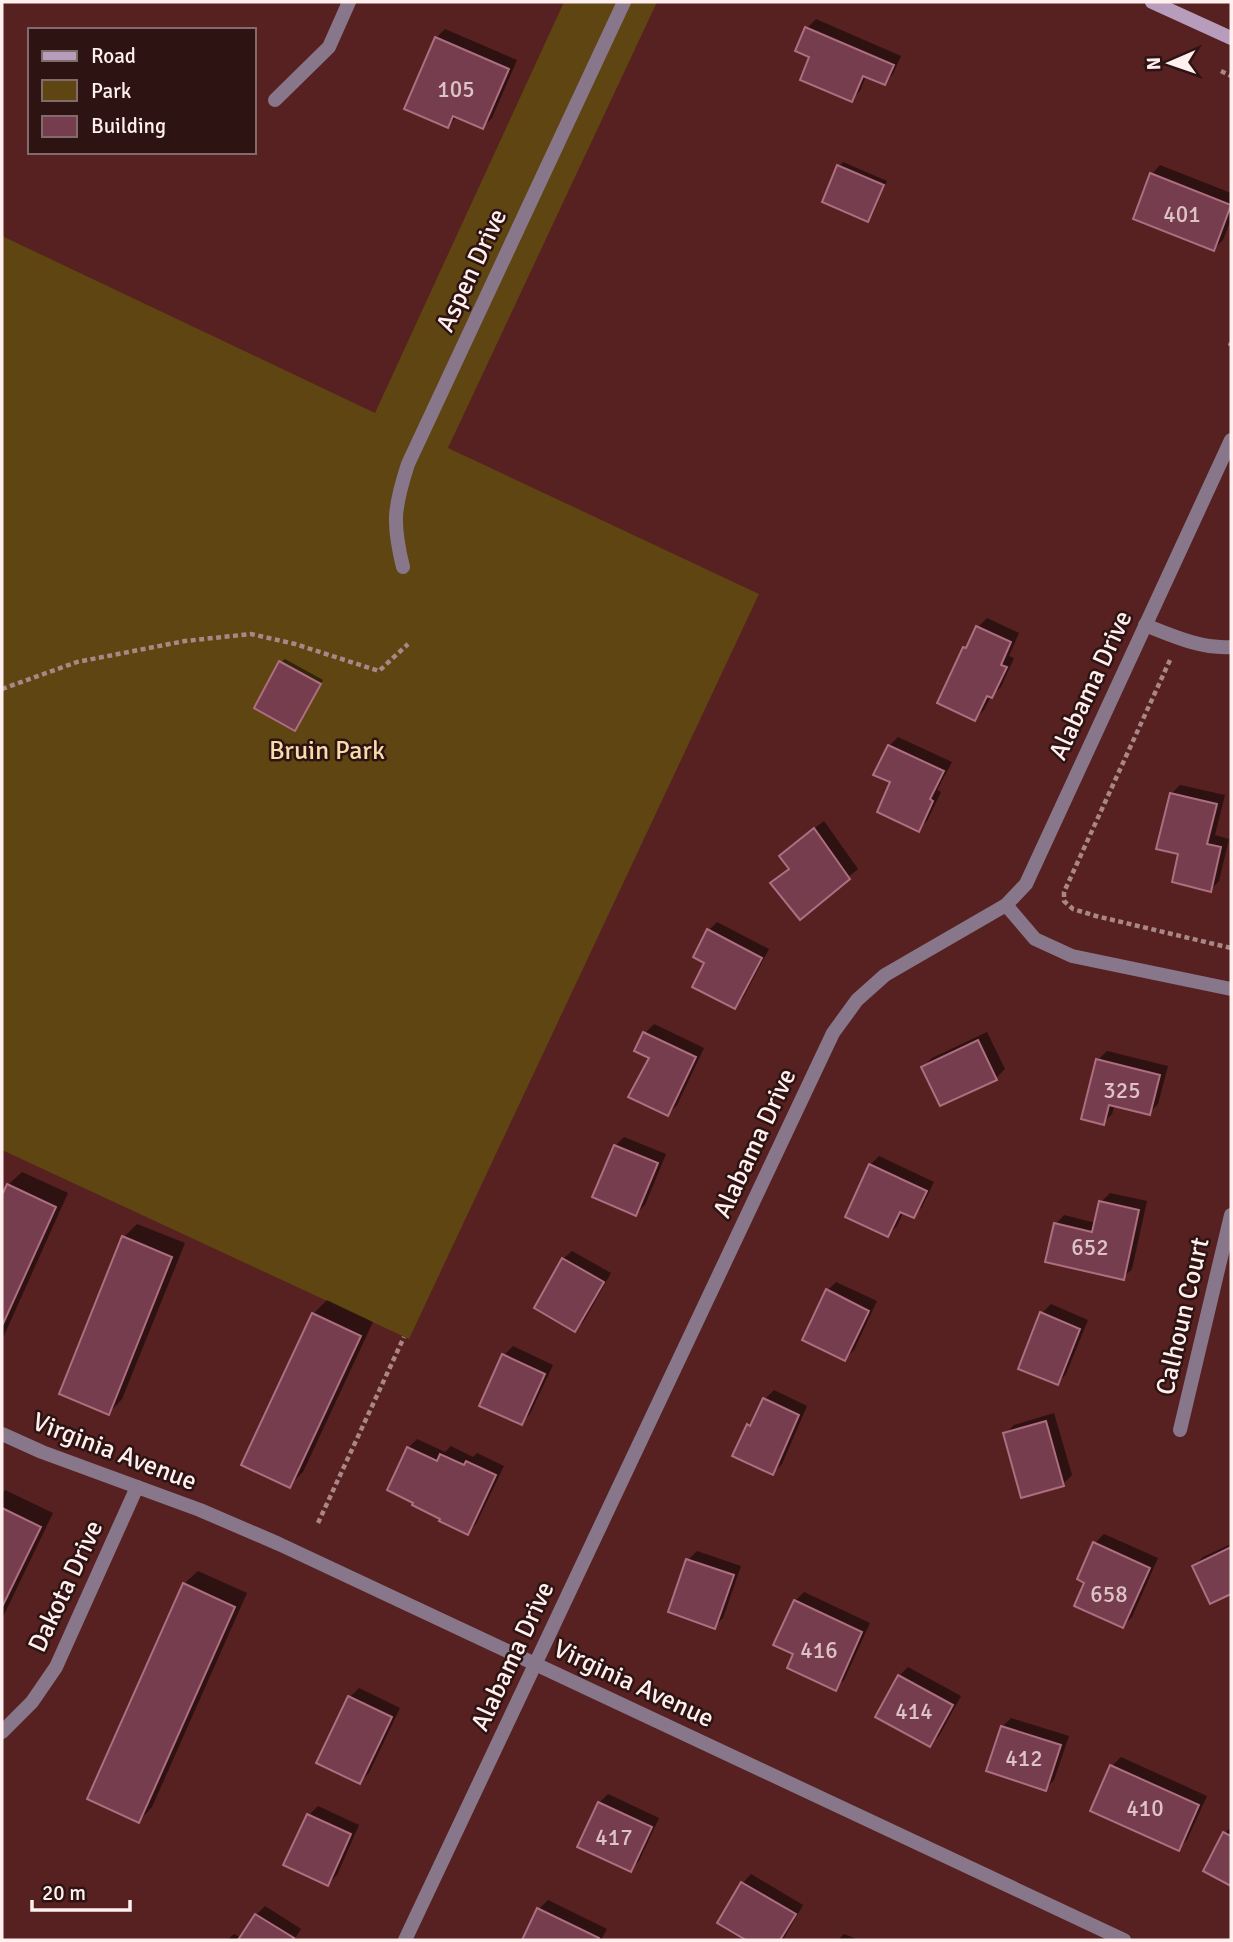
<svg xmlns="http://www.w3.org/2000/svg" width="1233" height="1942" viewBox="0 0 1233 1942" font-family="Signika,sans-serif">
	<style>
		.green { fill: #5e4511 }
		.shadow { fill: #0007 }
		.building { fill: #763d4f; stroke: #ad6e80; stroke-width: 2 }
		.lines { fill: none; stroke-linecap: round; stroke-linejoin: round }
		.path { stroke: #aa8787; stroke-width: 4.5; stroke-dasharray: 5 3.5; stroke-linecap: butt }
		.service { stroke: #88778b; stroke-width: 14 }
		.minor { stroke: #88778b; stroke-width: 14 }
		.tertiary { stroke: #88778b; stroke-width: 14 }
		.secondary { stroke: #b79cbc; stroke-width: 14 }
		.labels { text-anchor: middle; stroke-width: 5; stroke-linejoin: round; paint-order: stroke }
		.number-label { font-size: 23px; fill: #ddc3c7 }
		.street-label { font-size: 26px; fill: #fff0ef; stroke: #2d1413 }
		.park-label { font-size: 26px; fill: #f9dcac; stroke: #2d1413 }
	</style>
	<rect width="100%" height="100%" fill="#572021"/>
	<path class="green" d="M564,2H657L448,448L759,594L409,1339L2,1150V236L375,413Z"/>
	<g class="shadow">
		<path d="M816,19L901,56L893,74L884,83L866,76L860,91L851,100L811,56L807,28Z"/>
		<path d="M445,29L517,60L492,118L483,127L458,116L448,126L436,38Z"/>
		<path d="M843,162L887,181L872,216L868,220L839,166Z"/>
		<path d="M1160,165L1231,193V219L1223,240L1214,249L1152,174Z"/>
		<path d="M987,618L1019,633L1009,656L1014,658L1001,687L991,696L984,710L975,719L965,648L971,642L978,627Z"/>
		<path d="M285,659L323,680L295,729L281,662Z"/>
		<path d="M898,737L952,762L937,790L941,792L927,821L919,829L893,781L889,746Z"/>
		<path d="M1180,785L1225,795L1215,835L1229,839L1219,881L1210,890L1180,853L1171,794Z"/>
		<path d="M824,821L858,869L800,917L773,883L790,868V847Z"/>
		<path d="M717,922L769,949L743,998L734,1007L708,931Z"/>
		<path d="M654,1024L704,1048L677,1105L668,1114L645,1033Z"/>
		<path d="M987,1032L1005,1069L996,1078L923,1067L932,1058Z"/>
		<path d="M1107,1051L1168,1066L1158,1104L1149,1113L1115,1104L1112,1114L1103,1123L1098,1060Z"/>
		<path d="M624,1137L666,1154L645,1205L636,1214L615,1146Z"/>
		<path d="M879,1156L934,1182L922,1207L913,1216L904,1211L897,1226L888,1235L870,1165Z"/>
		<path d="M22,1172L68,1193L2,1340V1199L8,1185Z"/>
		<path d="M1110,1193L1147,1201L1132,1269L1123,1278L1056,1224L1064,1215L1096,1223L1101,1202Z"/>
		<path d="M137,1224L185,1243L122,1399L109,1413L124,1237Z"/>
		<path d="M572,1251L611,1273L584,1321L575,1330L563,1259Z"/>
		<path d="M836,1282L877,1301L854,1350L845,1359L827,1291Z"/>
		<path d="M327,1300L373,1322L303,1472L289,1486L313,1314Z"/>
		<path d="M1051,1304L1088,1320L1066,1374L1058,1383L1042,1313Z"/>
		<path d="M513,1346L553,1365L530,1414L521,1423L504,1355Z"/>
		<path d="M774,1390L807,1406L782,1464L773,1473L748,1425L756,1418L765,1399Z"/>
		<path d="M1054,1413L1072,1475L1063,1484L1005,1434L1014,1425Z"/>
		<path d="M417,1439L445,1452L451,1446L473,1457L477,1453L504,1466L476,1524L467,1533L408,1448Z"/>
		<path d="M5,1490L53,1513L2,1619V1494Z"/>
		<path d="M1104,1534L1158,1558L1132,1617L1123,1626L1087,1582L1095,1543Z"/>
		<path d="M1231,1544V1592L1211,1602L1194,1566L1203,1557Z"/>
		<path d="M697,1551L741,1566L723,1618L714,1627L688,1560Z"/>
		<path d="M198,1571L247,1593L152,1807L139,1821L184,1584Z"/>
		<path d="M804,1592L870,1623L844,1680L835,1689L795,1654V1601Z"/>
		<path d="M908,1667L961,1696L939,1736L930,1745L877,1716L899,1676Z"/>
		<path d="M359,1688L400,1708L369,1773L360,1782L350,1697Z"/>
		<path d="M1011,1718L1069,1736L1054,1780L1046,1789L1002,1727Z"/>
		<path d="M1121,1757L1207,1796L1187,1840L1178,1849L1093,1810L1112,1766Z"/>
		<path d="M608,1794L659,1818L639,1861L630,1870L599,1803Z"/>
		<path d="M318,1806L359,1825L337,1875L328,1884L286,1864L309,1815Z"/>
		<path d="M1231,1827V1884L1206,1870L1225,1833Z"/>
		<path d="M751,1874L803,1905L783,1940H749L719,1922L743,1883Z"/>
		<path d="M548,1900L607,1929L601,1940H524L539,1909Z"/>
		<path d="M265,1906L301,1929L294,1940H227L234,1934L241,1938L256,1915Z"/>
		<path d="M844,1934L859,1940H838Z"/>
	</g>
	<g class="building">
		<path d="M805,27L894,65L885,85L863,76L852,102L800,80L809,57L795,51Z"/>
		<path d="M435,37L509,69L483,129L453,116L448,128L404,109Z"/>
		<path d="M837,165L884,185L868,222L822,202Z"/>
		<path d="M1150,173L1231,205L1214,251L1133,219Z"/>
		<path d="M976,626L1011,642L1001,665L1007,667L992,698L987,696L975,721L937,703L963,647L966,648Z"/>
		<path d="M279,661L321,684L295,731L254,708Z"/>
		<path d="M888,745L944,771L930,799L933,801L919,832L877,812L890,782L873,775Z"/>
		<path d="M1170,793L1217,804L1207,844L1221,847L1211,892L1172,882L1178,854L1156,849Z"/>
		<path d="M814,828L850,879L800,920L770,883L789,869L779,856Z"/>
		<path d="M707,929L762,958L735,1009L692,987L704,963L693,957Z"/>
		<path d="M643,1032L696,1057L668,1116L628,1097L649,1058L634,1051Z"/>
		<path d="M978,1040L997,1080L940,1106L921,1067Z"/>
		<path d="M1096,1059L1160,1075L1150,1115L1109,1105L1104,1125L1081,1119Z"/>
		<path d="M614,1145L658,1163L636,1216L592,1197Z"/>
		<path d="M869,1164L927,1191L914,1218L900,1212L888,1237L845,1217Z"/>
		<path d="M7,1184L56,1207L2,1326V1195Z"/>
		<path d="M1099,1201L1139,1210L1124,1280L1045,1262L1054,1223L1092,1232Z"/>
		<path d="M122,1236L172,1257L109,1415L59,1394Z"/>
		<path d="M562,1258L604,1282L575,1332L534,1308Z"/>
		<path d="M826,1289L869,1311L845,1361L802,1340Z"/>
		<path d="M1040,1312L1080,1329L1058,1385L1018,1369Z"/>
		<path d="M312,1313L361,1336L290,1488L241,1465Z"/>
		<path d="M502,1354L545,1374L522,1425L479,1406Z"/>
		<path d="M763,1398L799,1415L773,1475L732,1456L747,1424L750,1426Z"/>
		<path d="M1046,1421L1064,1486L1021,1498L1003,1433Z"/>
		<path d="M407,1447L437,1461L440,1454L464,1465L466,1461L496,1475L468,1535L439,1521L440,1519L412,1505L413,1503L387,1490Z"/>
		<path d="M2,1508L41,1527L2,1607Z"/>
		<path d="M1093,1542L1150,1568L1123,1628L1074,1606L1084,1583L1077,1579Z"/>
		<path d="M1231,1547V1594L1210,1604L1192,1566Z"/>
		<path d="M686,1559L734,1575L715,1629L668,1612Z"/>
		<path d="M183,1583L235,1607L139,1823L87,1799Z"/>
		<path d="M794,1600L862,1632L836,1691L787,1668L793,1654L773,1645Z"/>
		<path d="M898,1675L953,1705L930,1747L875,1717Z"/>
		<path d="M348,1696L392,1717L360,1784L316,1763Z"/>
		<path d="M1001,1726L1061,1745L1046,1791L986,1771Z"/>
		<path d="M1110,1765L1199,1805L1179,1851L1090,1811Z"/>
		<path d="M598,1802L652,1827L631,1872L577,1847Z"/>
		<path d="M307,1814L351,1834L328,1886L283,1865Z"/>
		<path d="M1223,1832L1231,1836V1886L1203,1871Z"/>
		<path d="M741,1882L796,1914L780,1940H746L717,1923Z"/>
		<path d="M537,1908L599,1938L598,1940H522Z"/>
		<path d="M255,1914L294,1938L292,1940H238Z"/>
	</g>
	<g class="lines">
		<g class="path">
			<path d="M1221,71L1231,76"/>
			<path d="M1230,346L1231,343"/>
			<path d="M1170,660L1064,892V901L1073,909L1096,916L1231,948"/>
			<path d="M2,689L77,662L185,641L251,634L295,644L379,671L408,644"/>
			<path d="M318,1523L404,1337"/>
		</g>
		<path class="service" d="M1145,625C1173,636 1201,649 1231,647"/>
		<g class="minor">
			<path d="M275,100L329,47L349,2"/>
			<path d="M403,567C392,523 394,507 408,464L624,2"/>
			<path d="M1006,905L1035,939L1072,956L1231,989"/>
			<path d="M1180,1430L1231,1215"/>
			<path d="M2,1434L42,1452L200,1510L279,1544L1124,1940"/>
			<path d="M2,1732L32,1702L56,1667L137,1487"/>
		</g>
		<path class="tertiary" d="M405,1940L833,1033L857,1000L885,975L1006,905L1026,884L1231,440"/>
		<path class="secondary" d="M1152,2L1231,38"/>
	</g>
	<g class="labels">
		<g class="number-label">
			<text x="456" y="97">105</text>
			<text x="1182" y="222">401</text>
			<text x="1122" y="1098">325</text>
			<text x="1090" y="1255">652</text>
			<text x="1109" y="1602">658</text>
			<text x="819" y="1658">416</text>
			<text x="914" y="1719">414</text>
			<text x="1024" y="1766">412</text>
			<text x="1145" y="1816">410</text>
			<text x="614" y="1845">417</text>
		</g>
		<g class="street-label">
			<text transform="translate(471 270) rotate(-65)" y="9">Aspen Drive</text>
			<text transform="translate(1090 685) rotate(-65)" y="9">Alabama Drive</text>
			<text transform="translate(754 1143) rotate(-65)" y="9">Alabama Drive</text>
			<text transform="translate(1182 1316) rotate(-77)" y="9">Calhoun Court</text>
			<text transform="translate(115 1451) rotate(21)" y="9">Virginia Avenue</text>
			<text transform="translate(65 1586) rotate(-65)" y="9">Dakota Drive</text>
			<text transform="translate(512 1656) rotate(-65)" y="9">Alabama Drive</text>
			<text transform="translate(634 1683) rotate(25)" y="9">Virginia Avenue</text>
		</g>
		<g class="park-label">
			<text x="327" y="759">Bruin Park</text>
		</g>
	</g>
	<rect width="1233" height="1942" fill="none" stroke="#fff0ef" stroke-width="7"/>
	<rect x="28" y="28" width="228" height="126" fill="#2d1413" stroke="#816c6b" stroke-width="2"/>
	<rect x="42" y="51" width="35" height="10" fill="#b79cbc" stroke="#816c6b" stroke-width="2"/>
	<text x="91" y="63" font-size="21" fill="#fff0ef">Road</text>
	<rect x="42" y="80" width="35" height="21" fill="#5e4511" stroke="#816c6b" stroke-width="2"/>
	<text x="91" y="98" font-size="21" fill="#fff0ef">Park</text>
	<rect x="42" y="116" width="35" height="21" fill="#763d4f" stroke="#816c6b" stroke-width="2"/>
	<text x="91" y="133" font-size="21" fill="#fff0ef">Building</text>
	<g transform="translate(1170 63) rotate(268)" stroke="#2d1413" stroke-width="5" paint-order="stroke">
	<path d="M0-5L12 26L0 18L-12 26Z" fill="#fff0ef"/>
	<text y="-10" font-size="19" font-weight="bold" text-anchor="middle" fill="#fff0ef">N</text>
	</g>
	<path d="M32 1900v10h98v-10" fill="none" stroke="#fff0ef" stroke-width="3.5"/>
	<text x="42" y="1900" font-size="21" fill="#fff0ef" stroke="#2d1413" stroke-width="5" paint-order="stroke">20 m</text>
</svg>
